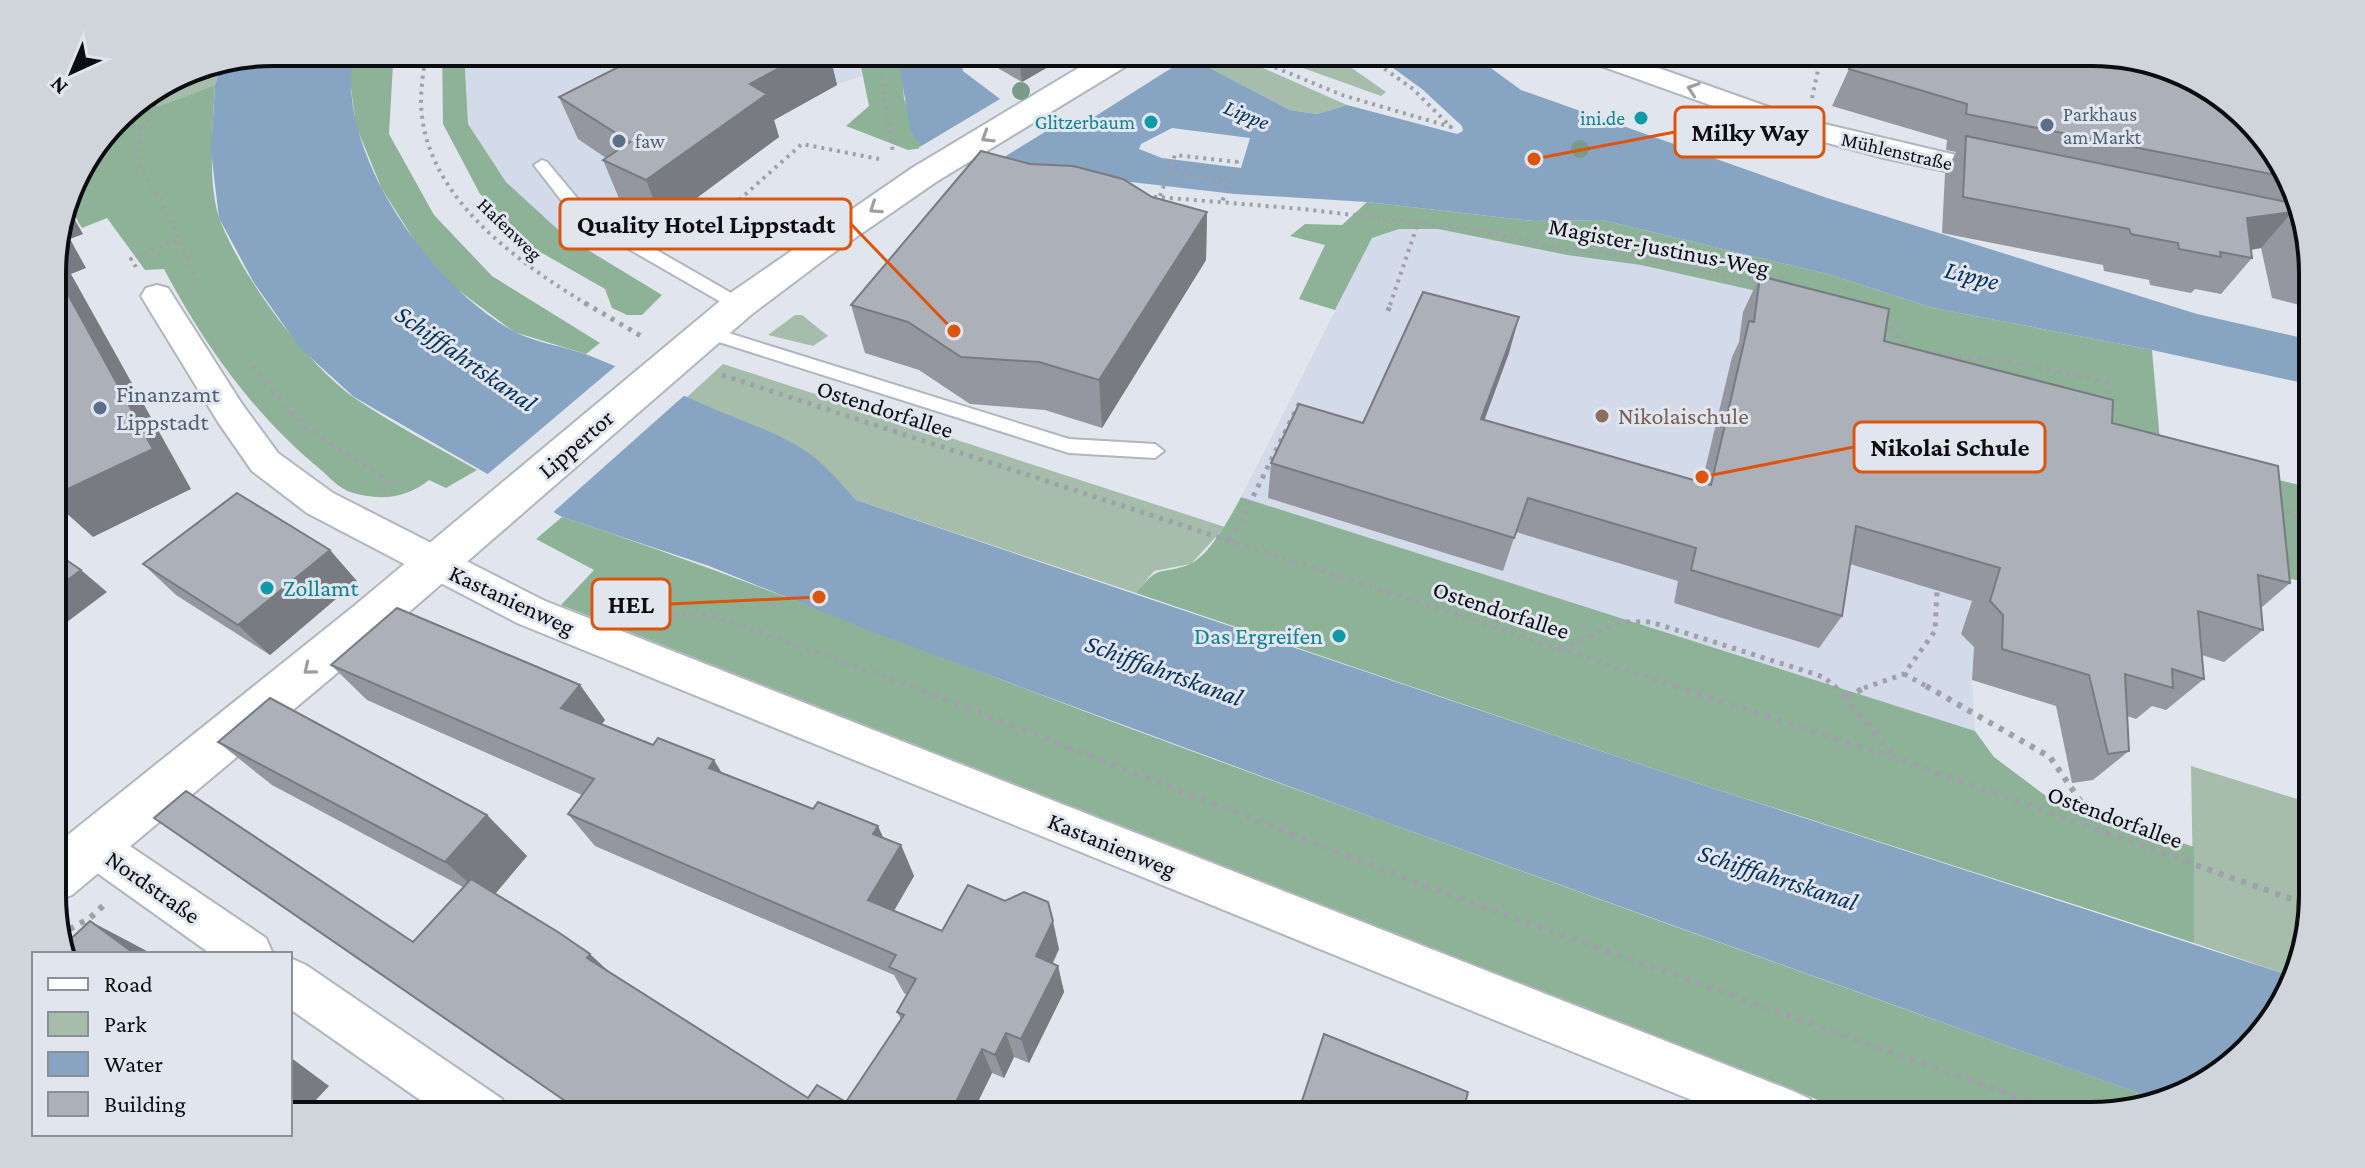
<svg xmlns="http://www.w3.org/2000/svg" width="2365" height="1168" viewBox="0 0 2365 1168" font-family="'Crimson Pro',serif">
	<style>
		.built { fill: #d3daea }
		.green { fill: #a6bdab }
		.forest { fill: #8eb297 }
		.water { fill: #88a4c3; fill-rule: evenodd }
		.pier { fill: #e1e6ee }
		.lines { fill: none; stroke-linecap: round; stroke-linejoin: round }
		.river { fill: #88a4c3; fill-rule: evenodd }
		.service-casing { stroke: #b1b5bd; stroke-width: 4 }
		.minor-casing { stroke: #b1b5bd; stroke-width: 4 }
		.tertiary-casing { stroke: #b1b5bd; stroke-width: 4 }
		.path-far2 { stroke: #9ea2a8; stroke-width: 4; stroke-dasharray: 3 5; stroke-linecap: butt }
		.path-far1 { stroke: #9ea2a8; stroke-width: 5; stroke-dasharray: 4 6; stroke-linecap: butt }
		.path { stroke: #9ea2a8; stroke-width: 6; stroke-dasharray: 5 7; stroke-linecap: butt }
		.service { fill: #fff; fill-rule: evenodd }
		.minor { fill: #fff; fill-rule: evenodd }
		.tertiary { fill: #fff; fill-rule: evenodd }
		.tree { fill: #7b9b8a }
		.wall { fill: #94979f }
		.shaded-wall { fill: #787b82 }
		.building { fill: #acb0b9; stroke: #787b82; stroke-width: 2 }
		.oneway { stroke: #9e9e9f }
		.culture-dot { fill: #0f9aa8; stroke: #e1e6ee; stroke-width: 3 }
		.service-dot { fill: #5c6f8a; stroke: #e1e6ee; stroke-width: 3 }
		.education-dot { fill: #8d6e63; stroke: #e1e6ee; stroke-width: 3 }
		.labels { text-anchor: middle; stroke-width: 6; stroke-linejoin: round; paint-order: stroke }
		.far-service-label { font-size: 20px; fill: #4e5e75; stroke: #e1e6ee; text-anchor: start }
		.far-culture-label { font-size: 20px; fill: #0d838f; stroke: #e1e6ee; text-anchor: end }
		.far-street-label { font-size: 20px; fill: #0c0d10; stroke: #e1e6ee }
		.far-water-label { font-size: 22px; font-style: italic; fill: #07325b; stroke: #e1e6ee }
		.street-label { font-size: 24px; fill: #0c0d10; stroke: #e1e6ee }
		.service-label { font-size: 24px; fill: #4e5e75; stroke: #e1e6ee; text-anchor: start }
		.education-label { font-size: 24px; fill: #785e54; stroke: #e1e6ee; text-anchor: start }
		.culture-label { font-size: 24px; fill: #0d838f; stroke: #e1e6ee; text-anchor: start }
		.water-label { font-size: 26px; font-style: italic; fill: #07325b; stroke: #e1e6ee }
		.rim { fill: none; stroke: #0c0d10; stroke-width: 4 }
		.leader { fill: none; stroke: #dd550c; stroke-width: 3 }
		.callout-dot { fill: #dd550c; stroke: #e1e6ee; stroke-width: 3 }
		.callout { fill: #e1e6ee; stroke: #dd550c; stroke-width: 3 }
		.callout-label { font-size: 26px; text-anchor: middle; font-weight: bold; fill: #0c0d10 }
	</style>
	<rect width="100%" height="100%" fill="#e1e6ee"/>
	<g class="built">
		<path d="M464,52H858L862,76L838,84L763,126L779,137L742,164L695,149L621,203L565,236L506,182L468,124Z"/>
		<path d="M1399,229H1438L1567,255L1641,265L1761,292L2221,607L2224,662L2151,640L1964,626L1962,630L1974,645L1972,680L1975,731L1241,497L1372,238Z"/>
	</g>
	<g class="green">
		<path d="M1197,52H1227L1347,105L1317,114L1290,110L1189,57Z"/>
		<path d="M1271,52H1329L1386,92L1381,96L1303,68Z"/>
		<path d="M222,62L215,85L159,106L123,113L189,69Z"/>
		<path d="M1583,137L1607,153L1580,163L1543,158L1556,140Z"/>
		<path d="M795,315H802L828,336L813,346L768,335Z"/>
		<path d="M723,364L1225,527L1191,564L1154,571L1136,593L856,500L813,457L776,436L686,398Z"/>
		<path d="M2191,766L2313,804V895L2294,977L2194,943Z"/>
	</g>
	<g class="forest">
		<path d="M354,52H397L393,64L389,134L434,215L492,276L600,343L586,354L514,332L449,283L416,243L382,189L356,126L349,72Z"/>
		<path d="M442,52H464L468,124L506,182L565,236L662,295L642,315H627L612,308L605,289L535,249L480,194L443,124Z"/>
		<path d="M858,52H901L904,99L923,148L908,150L846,126L869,106Z"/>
		<path d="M215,85C213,121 207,187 220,220C241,276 307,365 356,399C394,425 437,447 477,470L446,488L429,480C405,499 379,501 350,492C339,488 329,477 321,470C254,415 204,345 164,269L145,270L107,218L82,228L67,203L75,176L123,113L159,106Z"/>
		<path d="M1367,202L1533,221L1602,220L1831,275L1933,308L2152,350L2161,452L2312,488V584L2248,568L1761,292L1641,265L1567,255L1438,229H1399L1372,238L1335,310L1299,299L1325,245L1290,236L1305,224L1342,225Z"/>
		<path d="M1241,497L1975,731L1994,757L2046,796L2194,847V943L1672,775L1136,593C1161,563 1156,576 1188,565C1208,558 1231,516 1241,497Z"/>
		<path d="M562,517C756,581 945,660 1137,731C1476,856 1816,977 2155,1099L2106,1116H1859L561,605L594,570L536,539Z"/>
	</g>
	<g class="water">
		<path d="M273,52H354C332,148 431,286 513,331C535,343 564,346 588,355C633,373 677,393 721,412C752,425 787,436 814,457C829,469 843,486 856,500L1672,775L2294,977L2290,992L2215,1078L2155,1099L1380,820L878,634L709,566L562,517L354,397L300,348L254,283L219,218L211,151L215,85L222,62Z"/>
		<path d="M901,52H960L963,71L1000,99L1075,129L1189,57L1290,110L1317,114L1347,105L1457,134L1463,131L1462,126L1422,89L1371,52H1469L1521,90L1824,197L2197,314L2311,340L2312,385L2152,350L1933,308L1831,275L1602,220L1533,221L1367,202L1235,194L1122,181L923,148L910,130L899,62ZM1172,128L1250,138L1241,168L1162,158L1139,149L1141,144ZM1583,137L1606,154L1580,163L1544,158L1556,140Z"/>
	</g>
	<g class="pier">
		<path d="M1005,96L1061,122L970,178L918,148Z"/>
		<path d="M618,364L687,393L550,515L483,478Z"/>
	</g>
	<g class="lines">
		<path class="river" d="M1383,52H1451L1656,175L1720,191L1730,206L1720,221L1696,227L1609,205L1414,83L1392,65Z"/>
		<g class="service-casing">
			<g id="service">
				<path d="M542,160L547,162L587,210L745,301L747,305L745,309H733L575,218L534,165Z"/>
				<path d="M706,326L1069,439L1155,444L1164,451L1155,458L1069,453L700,336L697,332Z"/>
			</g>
		</g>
		<g class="minor-casing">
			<g id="minor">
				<path d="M1575,52H1613L1803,119L2011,168L2016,174L2011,180L2001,183L1884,158L1783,131L1579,58Z"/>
				<path d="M157,285L168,288L242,404L278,453L333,493L545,601L1793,1091L1810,1099L1818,1116H1731L517,623L307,513L252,471L218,422L141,296L146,288Z"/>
				<path d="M94,826L109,832L266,938L273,954H211L79,860L72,846L79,832Z"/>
				<path d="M290,958L306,965L502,1099L510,1116H443L290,1009Z"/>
			</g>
		</g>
		<g class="tertiary-casing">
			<path id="tertiary" d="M1105,52H1142L1138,59L936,182L829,256L752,314L386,632L72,895L54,902V846L354,606L726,296L912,168Z"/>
		</g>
		<g class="path-far2">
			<path d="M426,52C424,68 421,85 421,102C423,196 516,261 588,305"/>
			<path d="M877,52L893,153"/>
			<path d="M1238,52L1342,95L1451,127L1413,89L1361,52"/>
			<path d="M1166,58L1176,52"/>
			<path d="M166,83L142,130L137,153L141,169L165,207L197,281"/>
			<path d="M1812,98L1822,52"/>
			<path d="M117,120L142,130"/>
			<path d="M1168,173L1230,182"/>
			<path d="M1146,196L1303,209L1477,230L1561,248L1642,257L1761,283"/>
			<path d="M1160,196L1175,155L1237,162L1222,202"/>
			<path d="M739,200L802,144L879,159"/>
			<path d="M136,267L131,259L180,239"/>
			<path d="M1390,305L1418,223"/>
		</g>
		<g class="path-far1">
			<path d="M585,303L641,336"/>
			<path d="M1388,311L1391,303"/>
			<path d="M1880,324L1889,328L1911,351"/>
			<path d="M1928,353L2017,363L2106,381L2108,402"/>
			<path d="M252,366L303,426L389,481L382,492"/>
			<path d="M722,375L1680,688"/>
			<path d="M2279,505L2312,526"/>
			<path d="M1231,541L1300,402"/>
			<path d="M652,614H708L915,688"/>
			<path d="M1562,649L1621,622H1651L1824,677L1836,688"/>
			<path d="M1904,674L1930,688"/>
			<path d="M1864,688L1904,674L1935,631L1937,591"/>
		</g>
		<g class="path">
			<path d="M910,686L1423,885L2070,1116"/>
			<path d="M1674,686L1898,759L2311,906"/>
			<path d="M1834,686L1897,759"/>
			<path d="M1926,686L2050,757L2099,828"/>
			<path d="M1847,698L1867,686"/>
			<path d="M59,935L90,918L104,905"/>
		</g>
		<use href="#service" class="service"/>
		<use href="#minor" class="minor"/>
		<use href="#tertiary" class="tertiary"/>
	</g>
	<g class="tree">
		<circle cx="1021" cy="91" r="9"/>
		<circle cx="1580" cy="149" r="9"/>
	</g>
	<g class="wall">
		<path d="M638,52H829L837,85L774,120L779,137L663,223L621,203L603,160L606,158L578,139L559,97L642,55Z"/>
		<path d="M970,52H1074L1022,82Z"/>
		<path d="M1849,69L2275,150L2311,245V308L2272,298L2261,248L2251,250L2252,258L2221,294L2195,289L2191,293L2150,285L2149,280L2104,271L2103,265L1942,233L1945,173L1956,152L1946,150L1947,140L1832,106Z"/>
		<path d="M1152,197L1207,212L1206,260L1102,428L1045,410L970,404L919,370L865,353L851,305Z"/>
		<path d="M1760,276L1884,341L2112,423L2290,583L2261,608L2263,630L2224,662L2202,655L2204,679L2166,710L2152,706L2136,719L2127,716L2129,751L2093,780L2072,783L2056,706L1972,680L1974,647L1961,634L1972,601L1850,564L1842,616L1819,648L1674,603L1678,581L1516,532L1503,571L1268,498L1271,463L1363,423L1509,353L1484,420L1702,482L1732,357L1739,342L1743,312Z"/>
		<path d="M2312,421V475H2309L2300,432Z"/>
		<path d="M143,564L357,581L270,655L176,595Z"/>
		<path d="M331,665L580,685L605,720L602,724L901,845L914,876L894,911L942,931L1059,949L1053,963L1058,966L1064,992L1029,1063L1014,1057L1004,1078L992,1073L971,1116H587L413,942L463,887L272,785L218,742L487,815L527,856L495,894L609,971L808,1098L846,1102L901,1019L897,1012L907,995L904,993L894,975L595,846L568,814L582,795L367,700Z"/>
	</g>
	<g class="shaded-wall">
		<path d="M809,52H829L837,85L774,120L779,137L663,223L646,180L750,84Z"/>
		<path d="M1018,52H1074L1022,82Z"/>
		<path d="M67,206L83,234L70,239L86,268L71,274L191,489L93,537L53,501V258Z"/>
		<path d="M1207,212L1206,260L1102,428L1099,380Z"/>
		<path d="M2292,212L2261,248L2228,253L2247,218Z"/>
		<path d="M1519,317L1509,353L1472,454L1481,419Z"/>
		<path d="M330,550L357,581L270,655L238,625Z"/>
		<path d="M81,570L107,592L63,625L53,618V591Z"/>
		<path d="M580,685L605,720L587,743L561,708Z"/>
		<path d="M714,760L734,793L709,768Z"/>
		<path d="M487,815L527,856L489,901L445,862Z"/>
		<path d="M878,826L892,857L873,834Z"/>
		<path d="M901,845L914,876L883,929L868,900Z"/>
		<path d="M90,921L145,950L150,954H135Z"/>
		<path d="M1053,921L1059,949L1043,983L1036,956Z"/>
		<path d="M590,954L619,981L587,958Z"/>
		<path d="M1058,966L1064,992L1029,1063L1021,1039Z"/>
		<path d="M1006,1033L1014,1057L1004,1078L995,1055Z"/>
		<path d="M982,1049L992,1073L971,1116H949Z"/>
		<path d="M290,1057L329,1086L301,1116H290Z"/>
	</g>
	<g class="building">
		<path d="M648,52H809L750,84L767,94L646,180L603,160L630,142L559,97Z"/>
		<path d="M1858,52H2092L2189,75L2275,150L2286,177L1966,114L1967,104L1849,69Z"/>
		<path d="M1966,136L2296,204L2311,245V264L2304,262L2292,212L2247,218L2252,258L2220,252L2221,257L2179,249L2178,243L2131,234L2129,229L1963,197Z"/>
		<path d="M981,151L1030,164L1073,166L1123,179L1152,197L1207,212L1099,380L1039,362L961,357L908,322L851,305Z"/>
		<path d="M53,267L153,449L53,496Z"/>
		<path d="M1760,276L1889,309L1884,341L2113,400L2112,423L2278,466L2290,583L2258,575L2263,630L2198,611L2204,679L2172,669L2173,688L2125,674L2129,751L2108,754L2089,675L2002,649L2003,615L1990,601L2000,568L1856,526L1842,616L1691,570L1696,548L1528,498L1514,538L1271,463L1299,404L1363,423L1423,292L1519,317L1481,419L1711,485L1749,321L1754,322Z"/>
		<path d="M237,493L330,550L238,625L143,564Z"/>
		<path d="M53,551L81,570L53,591Z"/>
		<path d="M397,608L580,685L561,708L653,745L658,738L714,760L709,768L813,809L818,802L878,826L873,834L901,845L868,900L942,931L968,885L1005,901L1024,892L1048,902L1053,921L1036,956L1058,966L1021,1039L1006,1033L995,1055L982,1049L949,1116H587L154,818L186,791L413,942L471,879L558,932L590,954L587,958L808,1098L817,1085L846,1102L904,1015L897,1012L916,979L889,967L896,955L568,814L594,779L331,665Z"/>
		<path d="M270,698L487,815L445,862L218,742Z"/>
		<path d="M90,921L135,954H66L63,946Z"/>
		<path d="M1324,1034L1468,1092L1462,1116H1297Z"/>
	</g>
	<defs><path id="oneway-chevron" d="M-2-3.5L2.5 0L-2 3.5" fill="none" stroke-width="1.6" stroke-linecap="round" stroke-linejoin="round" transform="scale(2)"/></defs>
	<g class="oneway">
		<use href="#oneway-chevron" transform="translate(1693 89) rotate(-161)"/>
		<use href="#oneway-chevron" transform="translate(987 137) rotate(148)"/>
		<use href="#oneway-chevron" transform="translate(875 208) rotate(146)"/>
		<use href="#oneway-chevron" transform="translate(309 669) rotate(141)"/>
	</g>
	<g class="culture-dot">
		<circle cx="1641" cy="118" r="8"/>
		<circle cx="1151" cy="122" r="8"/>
		<circle cx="267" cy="588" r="8"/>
		<circle cx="1339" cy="636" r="8"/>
	</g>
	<g class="service-dot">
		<circle cx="2047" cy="125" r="8"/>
		<circle cx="619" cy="141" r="8"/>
		<circle cx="100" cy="408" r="8"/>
	</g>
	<circle class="education-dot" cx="1602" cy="416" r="8"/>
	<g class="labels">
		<g class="far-service-label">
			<text x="2063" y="121">Parkhaus<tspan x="2063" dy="23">am Markt</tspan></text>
			<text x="635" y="148">faw</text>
		</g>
		<g class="far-culture-label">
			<text x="1625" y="125">ini.de</text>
			<text x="1135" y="129">Glitzerbaum</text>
		</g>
		<g class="far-street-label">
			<text transform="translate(1897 151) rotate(13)" y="7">Mühlenstraße</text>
			<text transform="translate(510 229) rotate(44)" y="7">Hafenweg</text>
		</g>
		<g class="far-water-label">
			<text transform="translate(1247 114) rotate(22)" y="8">Lippe</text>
		</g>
		<g class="street-label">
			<text transform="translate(1659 247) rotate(11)" y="8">Magister-Justinus-Weg</text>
			<text transform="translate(885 409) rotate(18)" y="8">Ostendorfallee</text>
			<text transform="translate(576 444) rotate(-41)" y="8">Lippertor</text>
			<text transform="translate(512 600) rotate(25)" y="8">Kastanienweg</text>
			<text transform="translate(1501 610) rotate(18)" y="8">Ostendorfallee</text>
			<text transform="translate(2115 817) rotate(20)" y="8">Ostendorfallee</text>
			<text transform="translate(1112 845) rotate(22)" y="8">Kastanienweg</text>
			<text transform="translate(153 887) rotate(35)" y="8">Nordstraße</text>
		</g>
		<g class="service-label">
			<text x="116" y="402">Finanzamt<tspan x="116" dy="28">Lippstadt</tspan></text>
		</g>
		<g class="education-label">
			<text x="1618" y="424">Nikolaischule</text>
		</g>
		<g class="culture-label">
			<text x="283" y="596">Zollamt</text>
			<text x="1323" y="644" text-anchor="end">Das Ergreifen</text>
		</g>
		<g class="water-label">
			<text transform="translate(1972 275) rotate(14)" y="9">Lippe</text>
			<text transform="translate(466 358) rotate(35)" y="9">Schifffahrtskanal</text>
			<text transform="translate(1164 670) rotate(20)" y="9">Schifffahrtskanal</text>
			<text transform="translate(1778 877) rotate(18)" y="9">Schifffahrtskanal</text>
		</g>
	</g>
	<path d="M0 0H2365V1168H0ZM273 66H2092A207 207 0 0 1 2299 273V895A207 207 0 0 1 2092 1102H273A207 207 0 0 1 66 895V273A207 207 0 0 1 273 66Z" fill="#d0d5dc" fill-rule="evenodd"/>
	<path class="rim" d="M273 66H2092A207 207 0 0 1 2299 273V895A207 207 0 0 1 2092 1102H273A207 207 0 0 1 66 895V273A207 207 0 0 1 273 66Z"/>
	<path class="leader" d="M1534 159L1675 132M954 331L851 224M1702 477L1854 447M819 597L670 604"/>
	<g class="callout-dot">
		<circle cx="1534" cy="159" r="8"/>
		<circle cx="954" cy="331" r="8"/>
		<circle cx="1702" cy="477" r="8"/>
		<circle cx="819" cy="597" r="8"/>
	</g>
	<g class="callout">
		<rect x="1675" y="107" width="149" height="50" rx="8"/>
		<rect x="560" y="199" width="291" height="50" rx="8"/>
		<rect x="1854" y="422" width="191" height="50" rx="8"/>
		<rect x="592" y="579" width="78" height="50" rx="8"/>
	</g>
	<g class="callout-label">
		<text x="1750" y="141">Milky Way</text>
		<text x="706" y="233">Quality Hotel Lippstadt</text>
		<text x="1950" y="456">Nikolai Schule</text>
		<text x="631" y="613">HEL</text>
	</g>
	<rect x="32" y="952" width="260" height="184" fill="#e1e6ee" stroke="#8c8f95" stroke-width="2"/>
	<rect x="48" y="978" width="40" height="12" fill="#ffffff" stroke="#8c8f95" stroke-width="2"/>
	<text x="104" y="992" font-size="24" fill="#0c0d10">Road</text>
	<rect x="48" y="1012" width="40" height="24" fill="#a6bdab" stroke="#8c8f95" stroke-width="2"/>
	<text x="104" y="1032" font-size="24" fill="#0c0d10">Park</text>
	<rect x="48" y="1052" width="40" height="24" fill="#88a4c3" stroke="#8c8f95" stroke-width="2"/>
	<text x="104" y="1072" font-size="24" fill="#0c0d10">Water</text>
	<rect x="48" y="1092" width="40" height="24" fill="#acb0b9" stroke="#8c8f95" stroke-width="2"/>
	<text x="104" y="1112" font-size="24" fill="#0c0d10">Building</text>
	<g transform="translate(72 72) rotate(224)" stroke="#e1e6ee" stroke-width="6" paint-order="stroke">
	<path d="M0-6L14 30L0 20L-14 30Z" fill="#0c0d10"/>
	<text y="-12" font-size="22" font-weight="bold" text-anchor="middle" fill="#0c0d10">N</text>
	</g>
</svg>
